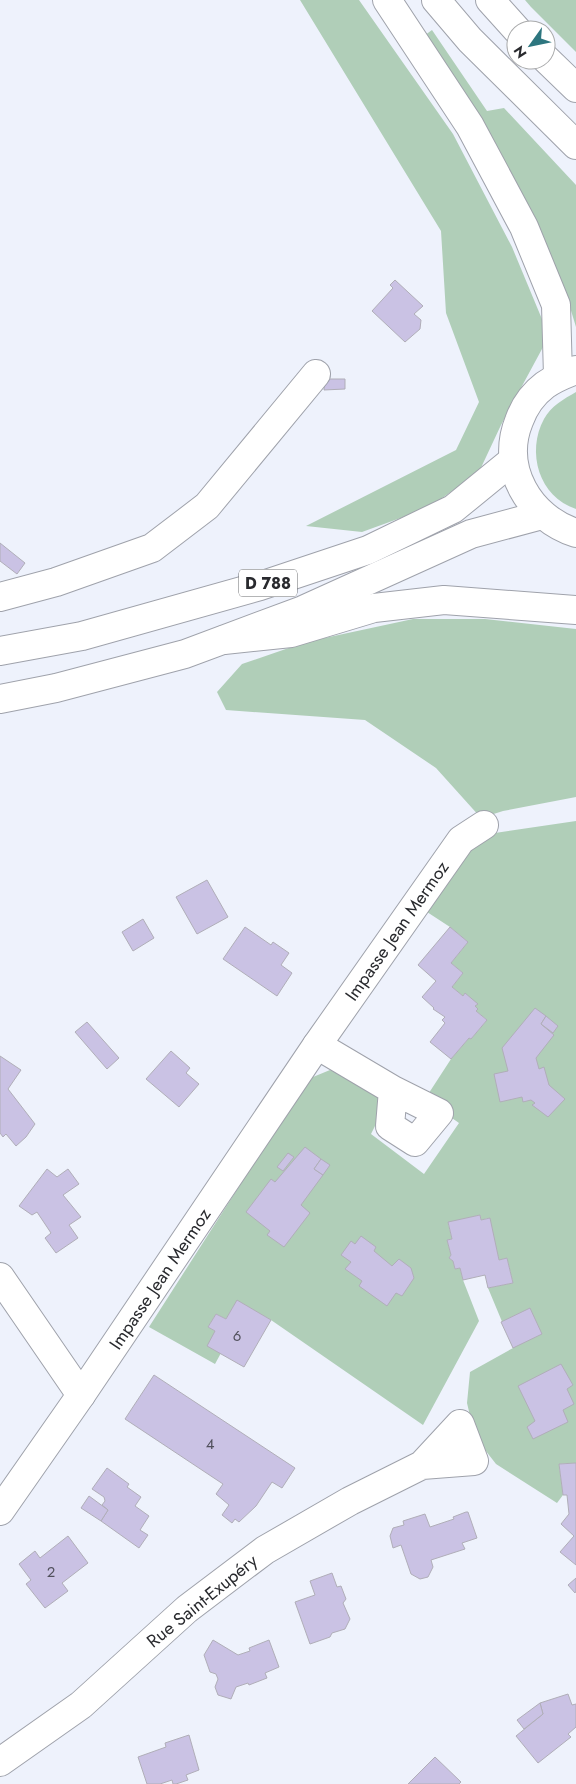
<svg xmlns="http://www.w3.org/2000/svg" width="576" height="1784" viewBox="0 0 576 1784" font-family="Jost,sans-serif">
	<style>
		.green { fill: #b0ceb8 }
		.building { fill: #cac2e4; stroke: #b0aeb8 }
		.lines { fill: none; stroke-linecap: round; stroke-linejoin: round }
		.minor-casing { stroke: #9fa2ab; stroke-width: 30 }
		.major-casing { stroke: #9fa2ab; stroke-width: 30 }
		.highway-casing { stroke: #9fa2ab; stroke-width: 30 }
		.minor { stroke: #fff; stroke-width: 28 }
		.major { stroke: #fff; stroke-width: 28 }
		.highway { stroke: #fff; stroke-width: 28 }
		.labels { text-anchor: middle; stroke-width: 4; stroke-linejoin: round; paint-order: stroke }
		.number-label { font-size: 15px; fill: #51505c }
		.shield { fill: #fff; stroke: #696a6d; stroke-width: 1 }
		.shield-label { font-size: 16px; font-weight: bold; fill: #292a2e }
		.street-label { font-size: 18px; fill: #292a2e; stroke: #fff }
	</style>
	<rect width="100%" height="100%" fill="#eef2fc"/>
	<g class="green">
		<path d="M300,0H359L453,134L512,247L549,336L501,425L479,472L428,508L362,532L306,526L456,450L479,402L446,313L441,231Z"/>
		<path d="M525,0H576V52L531,7Z"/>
		<path d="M432,30L487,111L504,108L576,185V327L569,304L421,38Z"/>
		<path d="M576,392V509C539,497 526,452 544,419C551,406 564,399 576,392Z"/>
		<path d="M413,619H485L576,629V797L503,811L481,818L436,768L365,720L226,710L217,692L242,664L306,642Z"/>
		<path d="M576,821V1463L559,1464L563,1495L557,1503L496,1464L475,1437L467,1403L470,1372L513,1348L488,1288L513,1283L507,1258L499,1260L489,1218L481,1220L480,1215L448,1223L452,1239L447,1240L451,1255L449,1258L453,1261L455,1269L460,1268L463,1280L479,1321L423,1425L271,1320L237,1301L226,1319L216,1314L208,1327L215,1331L221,1353L215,1364L149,1327L295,1099L313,1077L330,1070L379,1093L386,1104L371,1134L424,1174L459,1123L425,1099L451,1059L469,1038L471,1039L487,1020L476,1011L478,1009L475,1006L477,1004L465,993L463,996L452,987L463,973L451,963L468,942L450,927L427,912L472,841L495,833Z"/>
	</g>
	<g class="building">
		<path d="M395,280L423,306L414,314L421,320L420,329L405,342L372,311L393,288L390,285Z"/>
		<path d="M325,379H345V389L324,390Z"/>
		<path d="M0,543L25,563L17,574L0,561Z"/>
		<path d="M207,880L228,917L197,934L176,897Z"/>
		<path d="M143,919L154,938L133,951L122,932Z"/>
		<path d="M245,927L271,945L273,942L289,953L281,965L292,973L277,996L223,959Z"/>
		<path d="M450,927L468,942L451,963L463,973L452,987L463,996L465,993L478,1004L475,1006L478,1009L476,1011L487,1020L471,1039L469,1038L451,1059L430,1042L445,1023L442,1020L445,1017L433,1009L434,1008L422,997L436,981L418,965Z"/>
		<path d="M535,1008L546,1016L541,1024L554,1035L536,1058L539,1069L544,1067L549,1085L565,1099L548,1117L532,1105L535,1103L531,1100L523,1102L522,1097L500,1102L494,1074L508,1071L502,1048Z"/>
		<path d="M546,1016L558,1026L553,1033L541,1024Z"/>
		<path d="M87,1022L119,1058L107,1069L75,1032Z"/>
		<path d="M171,1051L190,1068L186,1073L199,1084L179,1107L146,1079Z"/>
		<path d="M0,1056L21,1070L8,1089L35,1124L26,1137L16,1146L6,1134L3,1137L0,1133Z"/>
		<path d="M305,1147L321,1159L314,1169L323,1175L301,1205L310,1213L284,1247L267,1235L270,1231L246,1212L271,1179L275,1182Z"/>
		<path d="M288,1153L294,1157L283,1171L277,1167Z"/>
		<path d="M321,1159L330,1165L323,1175L314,1169Z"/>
		<path d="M47,1169L57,1177L68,1169L79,1184L63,1195L81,1217L69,1225L78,1238L56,1253L45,1238L51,1233L37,1212L32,1215L19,1206Z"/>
		<path d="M480,1215L481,1220L490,1218L499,1260L507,1258L513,1283L488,1288L485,1275L463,1280L460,1268L455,1269L453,1261L449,1258L451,1255L447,1240L452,1239L448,1222Z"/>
		<path d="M361,1236L376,1247L374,1251L392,1266L399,1259L411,1268L414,1278L402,1296L396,1293L387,1306L359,1286L362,1281L345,1269L351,1262L341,1255L351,1241L355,1244Z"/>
		<path d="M237,1300L271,1320L244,1367L207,1346L215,1331L208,1327L216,1314L226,1319Z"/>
		<path d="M530,1308L542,1334L513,1348L501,1322Z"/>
		<path d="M561,1364L573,1385L567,1389L574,1404L563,1410L568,1422L533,1439L527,1427L535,1421L518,1386Z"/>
		<path d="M154,1375L295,1468L282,1488L272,1482L256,1506L239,1522L235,1519L232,1523L222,1515L229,1505L216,1494L223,1484L125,1419Z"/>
		<path d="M576,1463V1565L560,1552L574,1536L561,1524L569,1514L567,1495H563L559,1464Z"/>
		<path d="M107,1468L129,1484L127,1487L141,1497L135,1506L149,1516L140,1530L148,1535L139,1548L101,1521L108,1510L102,1505L105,1501L104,1497L92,1489Z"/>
		<path d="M89,1496L108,1510L101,1521L81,1508Z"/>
		<path d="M466,1512H468L477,1538L462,1543L465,1549L431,1560L433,1567L428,1577L420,1579L411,1574L401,1545L393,1548L390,1536L393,1528L404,1525L403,1521L425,1514L430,1527L454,1519L453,1517Z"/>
		<path d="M68,1536L88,1563L62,1583L68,1591L45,1608L26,1584L31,1580L19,1564L35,1551L40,1558Z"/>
		<path d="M332,1573L337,1587L341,1586L346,1599L343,1603L350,1619L345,1629L332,1633L330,1637L310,1644L295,1602L315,1595L310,1581Z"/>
		<path d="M576,1578V1591L575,1593L568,1585Z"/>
		<path d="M213,1640L238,1655L250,1651L249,1648L269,1640L279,1667L265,1673L267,1678L249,1685L248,1683L236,1687L231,1699L218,1695L215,1687L218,1679L216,1674L210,1672L204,1655Z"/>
		<path d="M568,1694L572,1705L576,1704V1727L568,1734L571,1737L538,1763L516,1736L543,1714L540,1703Z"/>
		<path d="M540,1703L543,1714L524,1729L517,1720Z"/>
		<path d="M189,1735L199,1770L186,1775L188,1780L176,1784H173L172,1780L160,1784H147L138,1757L166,1747L165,1743Z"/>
		<path d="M435,1757L461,1782L459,1784H408Z"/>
	</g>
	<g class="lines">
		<g class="minor-casing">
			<g id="minor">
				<path d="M0,597L56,582L152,548L207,506L316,374"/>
				<path d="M317,1045L393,1090L390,1126L415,1142L439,1113L393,1090"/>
				<path d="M0,1277L81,1395"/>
				<path d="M0,1511L81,1395L317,1045L461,840L484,825"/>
				<path d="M0,1762L81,1705L187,1609L265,1550L350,1501L422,1465L460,1424L474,1461L422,1465"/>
			</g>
		</g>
		<g class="major-casing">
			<g id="major">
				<path d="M576,370C565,374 555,378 545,385C533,394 524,407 519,421C500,468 529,518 576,533"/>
				<path d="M0,651L82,636L260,586L368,550L453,509L513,460"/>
				<path d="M0,699L56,688L185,654L303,610L471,534L542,515"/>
			</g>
		</g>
		<g class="highway-casing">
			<g id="highway">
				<path d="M387,0L470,126L524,227L556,305L558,376"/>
				<path d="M436,0L470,40L576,145"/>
				<path d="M490,0L517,30"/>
				<path d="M546,59L576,88"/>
				<path d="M224,640L291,633L374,608L444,600L576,610"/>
			</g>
		</g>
		<use href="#minor" class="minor"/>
		<use href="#major" class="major"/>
		<use href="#highway" class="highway"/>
	</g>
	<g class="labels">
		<g class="number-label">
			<text x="237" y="1341">6</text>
			<text x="210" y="1449">4</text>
			<text x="51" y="1577">2</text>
		</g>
		<rect class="shield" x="239" y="569.5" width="58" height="27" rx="4"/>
		<g class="shield-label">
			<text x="268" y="589">D 788</text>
		</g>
		<g class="street-label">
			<text transform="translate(397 931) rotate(-55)" y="6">Impasse Jean Mermoz</text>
			<text transform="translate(160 1279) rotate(-56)" y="6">Impasse Jean Mermoz</text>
			<text transform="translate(202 1601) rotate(-39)" y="6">Rue Saint-Exupéry</text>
		</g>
	</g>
	<g transform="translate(531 45) rotate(237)"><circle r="24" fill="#ffffff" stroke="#a9aaab"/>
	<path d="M0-4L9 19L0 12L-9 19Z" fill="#2d767f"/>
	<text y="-8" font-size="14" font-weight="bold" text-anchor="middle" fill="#292a2e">N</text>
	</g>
</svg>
